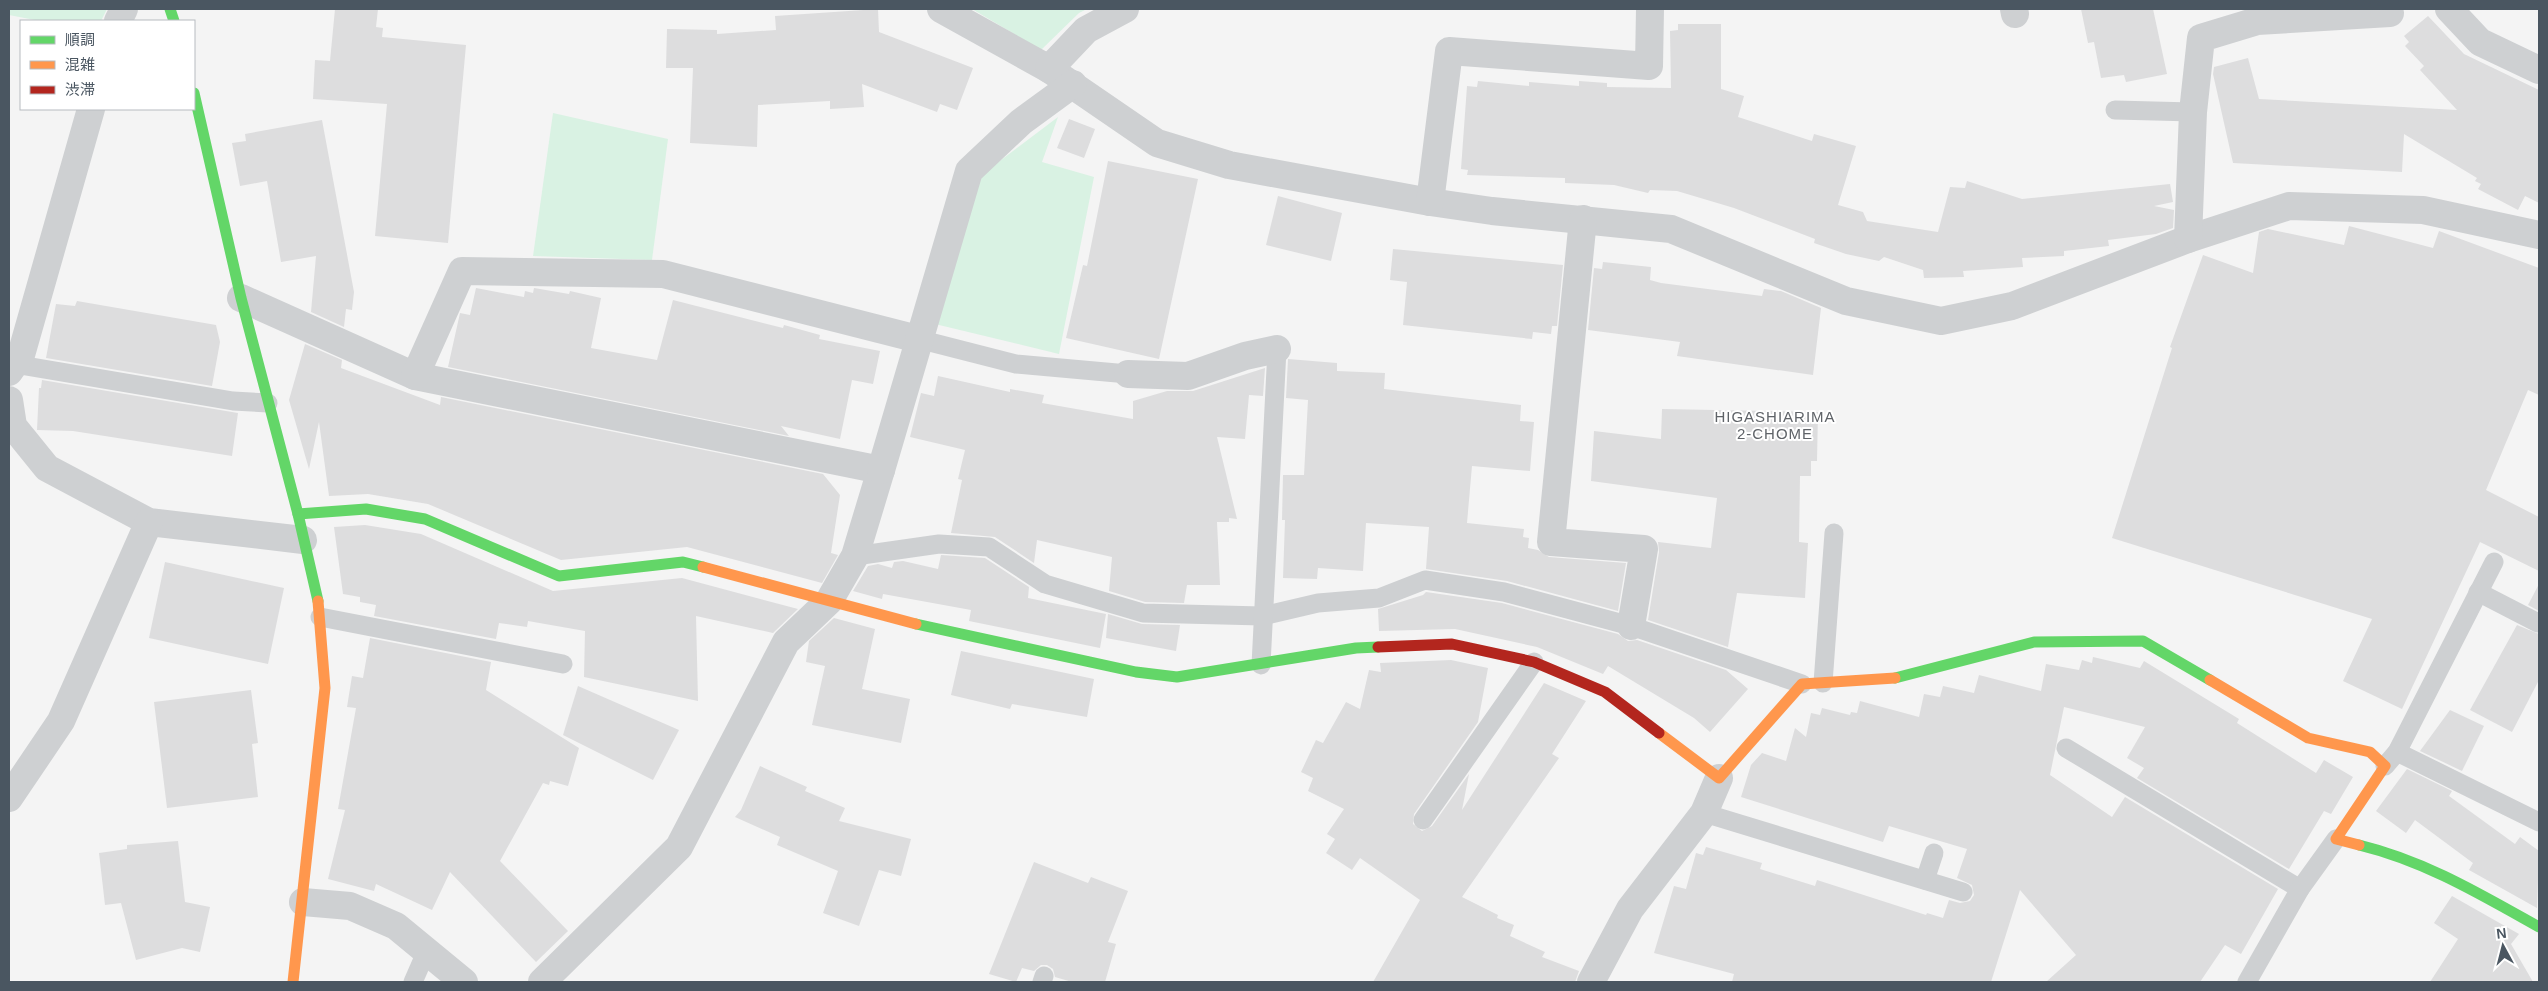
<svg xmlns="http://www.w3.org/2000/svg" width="2548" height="991" viewBox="0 0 2548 991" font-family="Helvetica,'Noto Sans JP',sans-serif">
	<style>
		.green { fill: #d9f2e3 }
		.building { fill: #ddddde }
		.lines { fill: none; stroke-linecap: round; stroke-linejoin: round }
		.lane { stroke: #ced0d2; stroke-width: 19 }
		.street { stroke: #ced0d2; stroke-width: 28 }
		.fast { stroke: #63d668; stroke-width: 11 }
		.slow { stroke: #ff974d; stroke-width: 11 }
		.jam { stroke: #b3261e; stroke-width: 11 }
		.labels { text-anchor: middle; stroke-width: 4; stroke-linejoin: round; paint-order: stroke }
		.neighbourhood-label { font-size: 15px; letter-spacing: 1px; fill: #5f6368; stroke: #fff }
	</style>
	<rect width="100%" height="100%" fill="#f4f4f4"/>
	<g class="green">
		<path d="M9,9H107L101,21H40L9,15Z"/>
		<path d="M972,9H1087L1079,13L1041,50Z"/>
		<path d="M553,113L668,139L652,260L533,256Z"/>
		<path d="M1058,117L1042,162L1094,177L1059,354L935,324L981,175Z"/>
	</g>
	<g class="building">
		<path d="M335,9H378L376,27L383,28L382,37L466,45L448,243L375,236L387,104L313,99L315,60L330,61Z"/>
		<path d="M878,9L879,32L973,68L957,110L940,104L937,112L862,84L864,107L830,109V101L758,105L757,147L690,143L693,68H666L667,29L717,30V34L776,30L775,16Z"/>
		<path d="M2081,9H2153L2167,74L2126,82L2124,75L2101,78L2094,42L2088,43Z"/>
		<path d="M2428,16L2464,54L2539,90V203L2525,196L2518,210L2478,189L2481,184L2475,181L2477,178L2404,134L2402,172L2233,163L2213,74L2214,67L2248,58L2259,99L2457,110L2420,70L2424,66L2405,46L2409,42L2404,36Z"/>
		<path d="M1678,24H1721V89L1744,96L1738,117L1812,141L1814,134L1856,146L1838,205L1863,212L1867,221L1938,232L1950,187L1965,188L1967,181L2022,199L2170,184L2173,202L2154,206L2174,210L2173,228L2156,234L2108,240L2109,246L2064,251V256L2022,258L2023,267L1963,271L1964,277L1924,278L1923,270L1884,257L1879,261L1846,254L1814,243L1815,239L1734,208L1677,191L1650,190L1648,193L1614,185L1565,183V178L1467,175L1468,170L1461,169L1467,86L1477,87L1478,81L1529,86V82L1579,86V81L1607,83V87L1671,88L1670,31L1678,30Z"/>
		<path d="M1069,119L1095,129L1084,158L1057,148Z"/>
		<path d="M322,120L354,292L352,310L346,309L344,327L311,312L316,256L281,262L267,181L240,186L232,143L246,141L245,134Z"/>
		<path d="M1108,161L1198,179L1159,359L1066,338L1083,265L1087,266Z"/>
		<path d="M1278,196L1342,213L1331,261L1266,245Z"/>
		<path d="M2349,226L2433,248L2439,231L2539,268V395L2528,390L2486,490L2539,517V571L2480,542L2402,709L2343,681L2372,619L2112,538L2172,348L2170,347L2203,255L2253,273L2259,232L2268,229L2344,245Z"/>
		<path d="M1393,249L1563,265L1557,326H1552L1551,334L1533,332L1532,339L1403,325L1407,282L1390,280Z"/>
		<path d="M1603,262L1651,267L1650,280L1661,283L1762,296L1764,289L1781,291L1821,308L1813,375L1677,356L1680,342L1588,330L1594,268L1602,269Z"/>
		<path d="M476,288L524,297L525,291L533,293L534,288L569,294L570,291L601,298L591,348L657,360L673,300L783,328L784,325L820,335L819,339L880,351L873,384L852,380L840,439L781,426L789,436L448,367L460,313L470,315Z"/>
		<path d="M77,301L216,325L220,342L212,386L46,358L56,304L75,306Z"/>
		<path d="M305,344L342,360L341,368L440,405L441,397L823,474L840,495L831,553L838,555L822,583L687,547L561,560L428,504L368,494L329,496L319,422L309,469L289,400Z"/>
		<path d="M1288,359L1337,363V371L1385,373L1384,389L1521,405L1520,421L1534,422L1530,471L1472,466L1467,523L1524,529L1523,537L1529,538L1528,548L1538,550L1549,557L1626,563L1618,611L1507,581L1426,569L1429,527L1366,523L1363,571L1318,568L1317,579L1283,578L1285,520H1282L1283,475H1304L1308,400L1286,398Z"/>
		<path d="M1265,368L1263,396L1249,395L1245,439L1217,437L1237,519L1229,518V522H1217L1220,585H1187L1184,603L1145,602L1109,591L1112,557L1037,540L1034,563L995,537L951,533L962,480L958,479L965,450L910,437L921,393L934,396L938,376L1010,392V389L1044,395L1042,403L1133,419V401L1167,391H1193Z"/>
		<path d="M42,380L238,413L232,456L73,431L37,430L39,388H41Z"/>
		<path d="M1662,409L1818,412L1817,461H1811V476H1800L1799,542L1808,543L1805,598L1737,593L1728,647L1648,620L1659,552L1658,542L1711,548L1717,498L1591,481L1594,431L1661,439Z"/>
		<path d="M365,525L421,534L553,591L682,578L798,609L773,633L696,616L698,701L584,677L585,631L528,621L527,627L499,623L496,639L374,616L376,605L360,602V597L343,594L334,527Z"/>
		<path d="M941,555L985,558L1029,587L1028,598L1106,614L1100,648L969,621L971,610L883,594L882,599L853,591L868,566L878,564L892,568L894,562L903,561L938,569Z"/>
		<path d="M165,562L284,588L268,664L149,638Z"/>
		<path d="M2539,584V611L2528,605Z"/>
		<path d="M1426,592L1502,603L1618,634L1628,641L1637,640L1726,670L1748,689L1710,732L1694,718L1608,666L1603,674L1537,647L1455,629L1379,631L1378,609L1423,595Z"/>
		<path d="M1108,614L1142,624L1180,625L1176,651L1106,638Z"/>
		<path d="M834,618L875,629L862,689L910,699L901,743L812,725L825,666L806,662L809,641Z"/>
		<path d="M2517,625L2539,634V680L2512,732L2470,710Z"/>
		<path d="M370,638L491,662L486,690L579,748L568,786L550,781L549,785L543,783L500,861L568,931L536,962L450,872L432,910L376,884L374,891L328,879L345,810L338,809L356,708L347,707L352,676L363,678Z"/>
		<path d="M961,651L1094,679L1087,717L1012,704L1010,709L951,695Z"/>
		<path d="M2093,657L2140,668L2144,661L2239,719L2237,723L2316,773L2324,760L2353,777L2331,814L2324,811L2289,869L2137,778L2144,768L2127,758L2145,727L2064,707L2050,775L2112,817L2125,797L2278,889L2241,954L2225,945L2200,982H2046L2076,955L2020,890L1991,982H1732L1734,974L1654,953L1674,886L1686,889L1696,853L1703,855L1706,847L1762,863L1760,869L1815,886L1817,880L1926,915L1927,913L1943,918L1949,900L1960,903L1970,901L1974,895L1972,885L1957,878L1967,849L1889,826L1883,842L1741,797L1751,765L1762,753L1786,761L1795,728L1806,737L1811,713L1820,715L1822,708L1850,715L1851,712L1857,713L1860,701L1919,717L1924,694L1940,697L1943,686L1974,693L1979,675L2041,691L2046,664L2079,670L2082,660L2092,663Z"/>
		<path d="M1451,660L1488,668L1478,722L1414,814L1413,824L1422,831L1432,826L1469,774L1462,810L1544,683L1586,701L1552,754L1559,758L1462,897L1498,915L1497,918L1514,925L1510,936L1545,952L1542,957L1579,971L1575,982H1373L1420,900L1360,858L1352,870L1326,853L1335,839L1327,834L1344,809L1308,791L1313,778L1301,772L1316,740L1323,743L1346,702L1360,709L1369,670L1381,672L1380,663Z"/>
		<path d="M578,686L679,730L653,780L563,735Z"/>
		<path d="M251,690L258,743L252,744L258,797L167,808L154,702Z"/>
		<path d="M2450,710L2484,726L2462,771L2420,751Z"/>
		<path d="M760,766L807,787L805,791L845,808L839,821L911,839L901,876L879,870L859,926L823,913L838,871L777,845L780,837L735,817L741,810Z"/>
		<path d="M2407,769L2452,791L2449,796L2515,844L2520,837L2539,851L2537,908L2469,870L2473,863L2415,820L2406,833L2376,811Z"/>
		<path d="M178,841L185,902L210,907L200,952L182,948L136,960L121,903L105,905L99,853L127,849V845Z"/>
		<path d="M1034,862L1088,883L1091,877L1128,891L1108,942L1116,944L1105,982H1072L1055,977L1053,969L1047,965H1041L1034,971L1022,968L1016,982L989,974Z"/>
		<path d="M2452,896L2519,934L2511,944L2533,982H2430L2458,939L2434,923Z"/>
	</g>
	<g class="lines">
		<g class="lane">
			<path d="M2115,110L2193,112"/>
			<path d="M918,339L1016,364L1128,374"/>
			<path d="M14,364L233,401L268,403"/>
			<path d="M855,556L939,544L989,547L1045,584L1143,613L1262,616L1318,603L1379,598L1425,580L1504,592L1631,626L1802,684"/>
			<path d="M2478,592L2538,623"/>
			<path d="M320,617L563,664"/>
			<path d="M1261,665L1277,349"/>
			<path d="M1823,683L1834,533"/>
			<path d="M2066,748L2300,889"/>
			<path d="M2397,752L2539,822"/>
			<path d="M2385,766L2397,752L2494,562"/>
			<path d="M1704,813L1963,892"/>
			<path d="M1423,820L1534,662"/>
			<path d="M1925,880L1934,853"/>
			<path d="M413,982L427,950"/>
			<path d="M1042,982L1044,976"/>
			<path d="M2247,982L2300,889L2336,839"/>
		</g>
		<g class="street">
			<path d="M941,9L1049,69L1157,143L1229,165L1430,202L1492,211L1671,229L1846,301L1941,321L2012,306L2188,239L2289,206L2423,210L2539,235"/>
			<path d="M2014,9L2015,14"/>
			<path d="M2449,9L2480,42L2539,70"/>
			<path d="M118,21L124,9"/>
			<path d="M1049,69L1086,30L1125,9"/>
			<path d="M1430,202L1449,51L1649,66L1650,9"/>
			<path d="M1583,219L1551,542L1644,549L1631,626"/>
			<path d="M2188,239L2193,112L2201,38L2257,21L2390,13"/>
			<path d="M241,298L415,376L881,470L855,556L829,601L786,642L679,847L542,982"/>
			<path d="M9,372L21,355L91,109"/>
			<path d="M1128,374L1188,376L1245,356L1277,349"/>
			<path d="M415,376L462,271L663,274L918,339"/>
			<path d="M9,400L13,426L47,468L149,522L303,540"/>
			<path d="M881,470L969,171L1021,122L1073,84"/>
			<path d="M9,798L61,721L149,522"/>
			<path d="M303,902L350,906L396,926L464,982"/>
			<path d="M1591,982L1630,909L1704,813L1719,778"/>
		</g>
		<g class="fast">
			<path d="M170,9L174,21"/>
			<path d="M194,93L241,298L298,514L318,601"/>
			<path d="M298,514L366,509L425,519L559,576L683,562L703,567"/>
			<path d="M916,624L1136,672L1177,677L1356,648L1378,647"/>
			<path d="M1895,678L2034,642L2143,641L2210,680"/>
			<path d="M2359,845C2425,861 2480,894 2539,927"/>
		</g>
		<g class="slow">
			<path d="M703,567L916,624"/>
			<path d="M2210,680L2308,738L2370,752L2385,766L2336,839L2359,845"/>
			<path d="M1659,733L1719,778L1802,684L1895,678"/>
			<path d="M293,982L325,688L318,601"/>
		</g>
		<path class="jam" d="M1378,647L1452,644L1534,662L1605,692L1659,733"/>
	</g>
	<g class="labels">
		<g class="neighbourhood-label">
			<text x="1775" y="422">HIGASHIARIMA<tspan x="1775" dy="17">2-CHOME</tspan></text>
		</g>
	</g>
	<rect width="2548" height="991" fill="none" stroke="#4a5661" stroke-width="20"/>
	<rect x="20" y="20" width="175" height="90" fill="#ffffff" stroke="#b7bbc0"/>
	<rect x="30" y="36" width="25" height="8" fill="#63d668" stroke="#b7bbc0"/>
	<text x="65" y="45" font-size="15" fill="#4a5661">順調</text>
	<rect x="30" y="61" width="25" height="8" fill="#ff974d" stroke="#b7bbc0"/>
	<text x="65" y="70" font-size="15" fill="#4a5661">混雑</text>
	<rect x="30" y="86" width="25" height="8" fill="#b3261e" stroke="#b7bbc0"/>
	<text x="65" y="95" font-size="15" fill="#4a5661">渋滞</text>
	<g transform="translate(2503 946) rotate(353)" stroke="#ffffff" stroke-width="4" paint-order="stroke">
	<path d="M0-4L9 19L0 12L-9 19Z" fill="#4a5661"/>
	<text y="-8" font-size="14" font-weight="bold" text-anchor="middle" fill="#4a5661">N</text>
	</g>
</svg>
